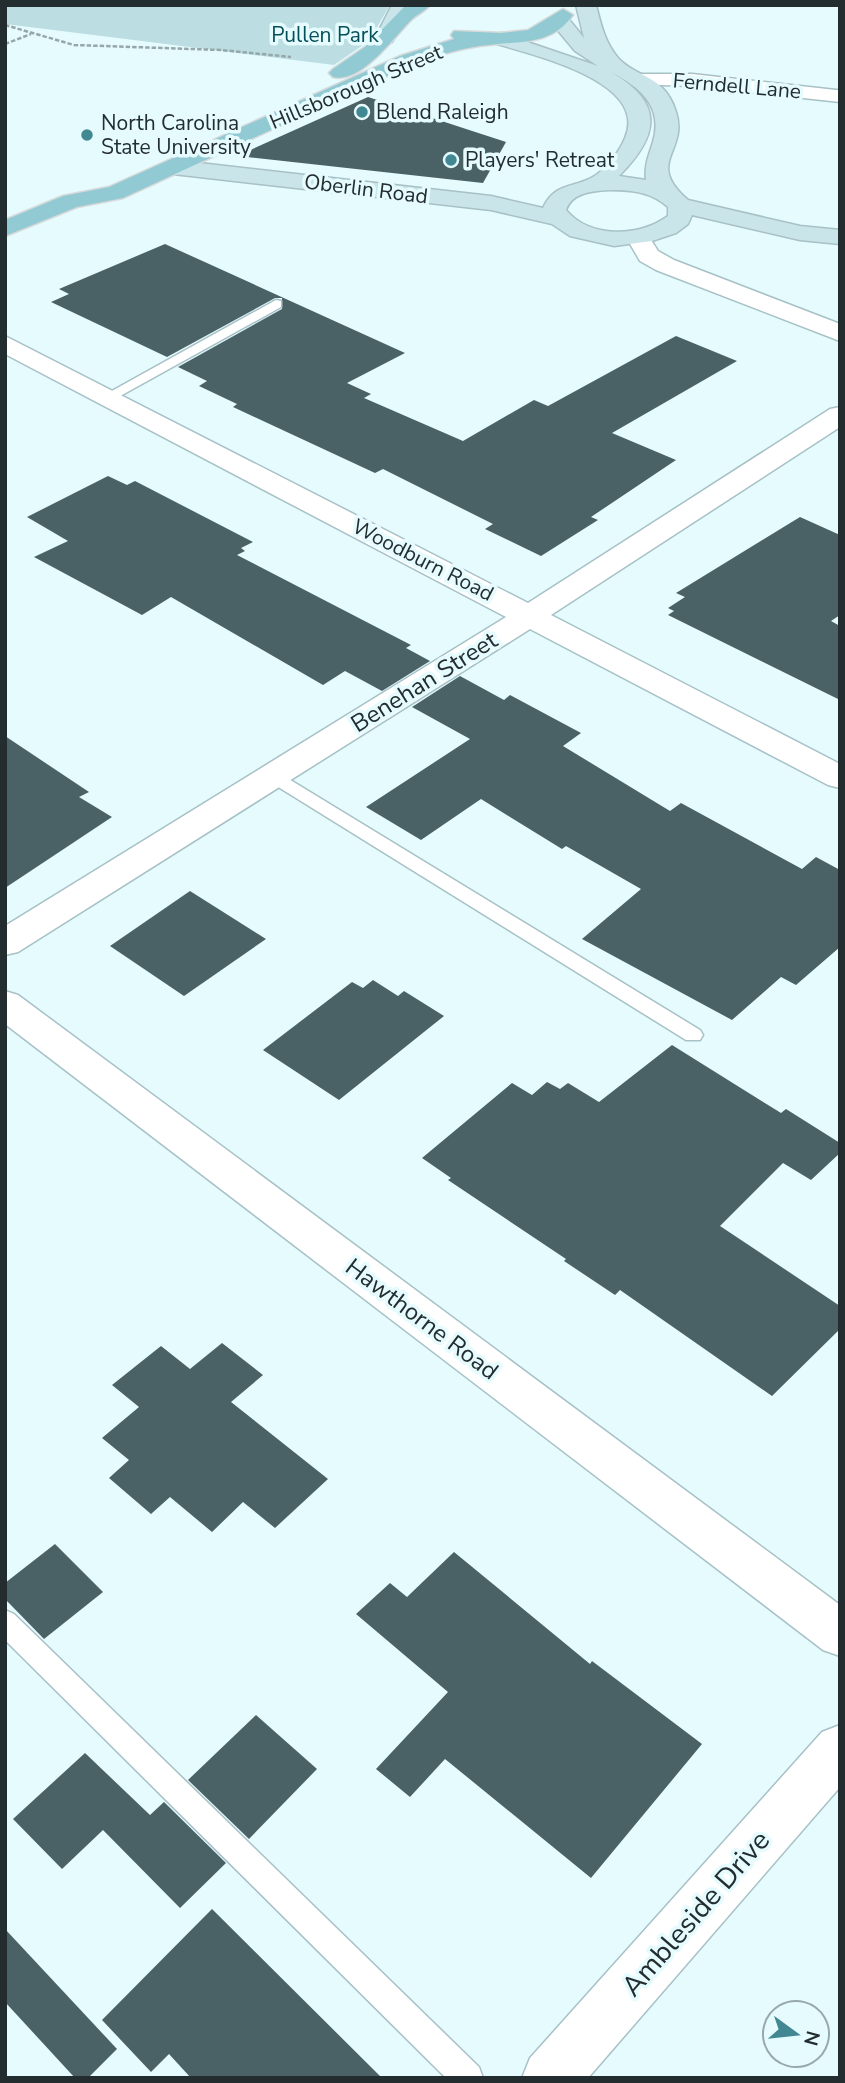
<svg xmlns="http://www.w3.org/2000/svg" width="845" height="2083" viewBox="0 0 845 2083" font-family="'Nunito Sans',sans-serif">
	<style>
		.green { fill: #bcdee3 }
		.building { fill: #4a6266 }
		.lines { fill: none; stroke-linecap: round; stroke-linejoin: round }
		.lane-casing { stroke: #a7c1c6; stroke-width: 3 }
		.street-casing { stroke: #a7c1c6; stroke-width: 3 }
		.secondary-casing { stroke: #a7c1c6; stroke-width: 3 }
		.primary-casing { stroke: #d7d9da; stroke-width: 3 }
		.path { stroke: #96a7aa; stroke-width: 2.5; stroke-dasharray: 4.5 2; stroke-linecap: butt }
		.lane { fill: #fff; fill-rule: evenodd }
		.street { fill: #fff; fill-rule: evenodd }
		.secondary { fill: #c9e5e9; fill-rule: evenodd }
		.primary { fill: #92cad3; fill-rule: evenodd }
		.poi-dot { fill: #428893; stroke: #e5fbfe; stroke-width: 2.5 }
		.labels { text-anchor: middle; stroke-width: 7; stroke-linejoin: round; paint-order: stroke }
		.far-park-label { font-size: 21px; fill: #054f58; stroke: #e5fbfe }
		.far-street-label { font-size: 21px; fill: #232d2f; stroke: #e5fbfe }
		.far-poi-label { font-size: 21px; fill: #232d2f; stroke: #e5fbfe; text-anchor: start }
		.street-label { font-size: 24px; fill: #232d2f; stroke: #e5fbfe }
		.near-street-label { font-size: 28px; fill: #232d2f; stroke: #e5fbfe }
	</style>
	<rect width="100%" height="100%" fill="#e5fbfe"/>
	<path class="green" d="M5,5H390L369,41L334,65L5,24Z"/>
	<g class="building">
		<path d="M368,97L506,142L483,183L237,156Z"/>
		<path d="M165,244L405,353L347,383L371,394L364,398L463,441L534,400L548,406L676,336L737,361L612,433L676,460L591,517L598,520L541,556L485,529L493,524L383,469L375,473L233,407L237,404L199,386L207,381L178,367L282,309V298H275L167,357L51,302L69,294L59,289Z"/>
		<path d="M108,476L127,485L135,481L253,542L241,548L245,551L237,555L411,645L406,648L430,661L382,691L345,671L323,685L171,597L142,615L34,557L68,541L27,517Z"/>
		<path d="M800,517L840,535V615L831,621L840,626V700L668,615L674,611L668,608L685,597L676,593Z"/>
		<path d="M460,676L504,700L510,695L581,733L563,746L670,811L681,803L802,869L816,857L840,870V947L796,985L781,977L732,1020L582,939L641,889L566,846L562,849L481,799L421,840L366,807L470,739L412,707Z"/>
		<path d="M5,736L89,792L79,797L112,817L5,888Z"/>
		<path d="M190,891L266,939L184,996L110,946Z"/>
		<path d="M373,980L398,996L404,991L444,1016L339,1100L263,1050L352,982L363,988Z"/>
		<path d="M672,1045L781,1113L786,1109L840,1143V1153L811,1180L783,1163L720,1226L840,1306V1329L772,1396L620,1290L615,1295L564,1261L566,1259L448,1180L451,1178L422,1158L512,1083L532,1095L547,1082L560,1089L568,1083L599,1102Z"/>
		<path d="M222,1343L263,1375L231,1402L328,1479L275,1528L243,1502L212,1532L170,1497L151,1514L109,1478L129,1460L102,1438L139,1407L112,1385L161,1346L190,1369Z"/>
		<path d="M55,1544L103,1592L44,1639L5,1599V1583Z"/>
		<path d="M454,1552L590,1664L592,1661L702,1744L591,1878L445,1759L410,1797L376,1769L448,1692L356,1614L390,1583L407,1597Z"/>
		<path d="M256,1715L317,1769L249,1839L188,1780Z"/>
		<path d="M85,1753L150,1815L164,1802L226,1863L180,1908L103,1830L62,1869L13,1819Z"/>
		<path d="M212,1909L382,2078H191L169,2054L151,2072L102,2020Z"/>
		<path d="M5,1929L117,2049L88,2078H75L5,2002Z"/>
	</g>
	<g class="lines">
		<g class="lane-casing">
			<g id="lane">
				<path d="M276,300L281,301V307L113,400L108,401L101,397Z"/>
				<path d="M274,770L700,1030L703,1035L700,1040H686L267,780L265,776L267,772Z"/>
				<path d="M5,1610L14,1614L479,2067L483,2078H446L5,1640Z"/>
			</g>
		</g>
		<g class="street-casing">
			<g id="street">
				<path d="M638,74H692L836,90H840V102L692,86L631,84L627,80L631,76Z"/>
				<path d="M638,230L646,232L658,251L674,260L840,324V341L656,270L640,261L626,237L630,232Z"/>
				<path d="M5,336L528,603L830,409L840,407V427L551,615L840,764V788L828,785L530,629L18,952L5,955V926L506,617L5,354Z"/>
				<path d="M5,991L18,995L840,1605V1656L823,1650L5,1024Z"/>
				<path d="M840,1725V1787L588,2078H522L530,2058L822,1732Z"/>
			</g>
		</g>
		<g class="secondary-casing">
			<g id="secondary">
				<path d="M392,5H412L392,42H378L375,38Z"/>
				<path d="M576,5H596C601,25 605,43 619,59C637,78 665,75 676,112C689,152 644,162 688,200L800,226L840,230V244L800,240L692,215L688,224L676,233L652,241L614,246L570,236L552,224L491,210L173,174L162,167L173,160L491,196L543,208C554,184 571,188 591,178C604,172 620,151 625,138C650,81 532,55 494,43L491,39L501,33L598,66L575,51L550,21L553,17H567L584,38ZM609,71C638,86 664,105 653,142C649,155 644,166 646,180L619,176C661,134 664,102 609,71ZM610,190C632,190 651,192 668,207V216C640,237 590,239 566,210C572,192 593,191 610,190Z"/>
			</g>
		</g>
		<g class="primary-casing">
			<g id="primary">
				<path d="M406,5H430C425,11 418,14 412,19C394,37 361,84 333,77L329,73L333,69L365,47Z"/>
				<path d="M563,9L573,15C552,45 522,41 489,45C463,47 438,56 414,64L123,198L77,207L5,236V220L63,196L109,187L400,56L454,39L451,35L454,31L501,33L528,30Z"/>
			</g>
		</g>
		<g class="path">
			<path d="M5,25L74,45L221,50L291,57"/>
			<path d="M5,44L31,34"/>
		</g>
		<use href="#lane" class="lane"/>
		<use href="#street" class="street"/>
		<use href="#secondary" class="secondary"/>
		<use href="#primary" class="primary"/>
	</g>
	<g class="poi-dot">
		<circle cx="362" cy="112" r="7"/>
		<circle cx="87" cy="135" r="7"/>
		<circle cx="451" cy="160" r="7"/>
	</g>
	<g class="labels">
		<g class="far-park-label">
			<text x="325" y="42">Pullen Park</text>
		</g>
		<g class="far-street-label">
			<text transform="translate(737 86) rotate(5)" y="7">Ferndell Lane</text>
			<text transform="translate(356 87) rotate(-23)" y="7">Hillsborough Street</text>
			<text transform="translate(366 189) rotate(7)" y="7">Oberlin Road</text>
			<text transform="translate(423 560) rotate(27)" y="7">Woodburn Road</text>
		</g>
		<g class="far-poi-label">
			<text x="376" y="119">Blend Raleigh</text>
			<text x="101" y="130">North Carolina<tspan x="101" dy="24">State University</tspan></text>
			<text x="465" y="167">Players' Retreat</text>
		</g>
		<g class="street-label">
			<text transform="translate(424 682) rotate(-32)" y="8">Benehan Street</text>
			<text transform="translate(422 1319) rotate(37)" y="8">Hawthorne Road</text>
		</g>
		<g class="near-street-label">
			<text transform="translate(695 1913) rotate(-49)" y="10">Ambleside Drive</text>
		</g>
	</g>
	<rect width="845" height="2083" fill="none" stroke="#232d2f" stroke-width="14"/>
	<g transform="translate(796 2034) rotate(105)"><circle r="33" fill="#e5fbfe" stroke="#97a9ab" stroke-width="2"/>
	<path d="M0-5L12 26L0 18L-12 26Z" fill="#428893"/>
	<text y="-10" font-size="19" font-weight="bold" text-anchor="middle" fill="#232d2f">N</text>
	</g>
</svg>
